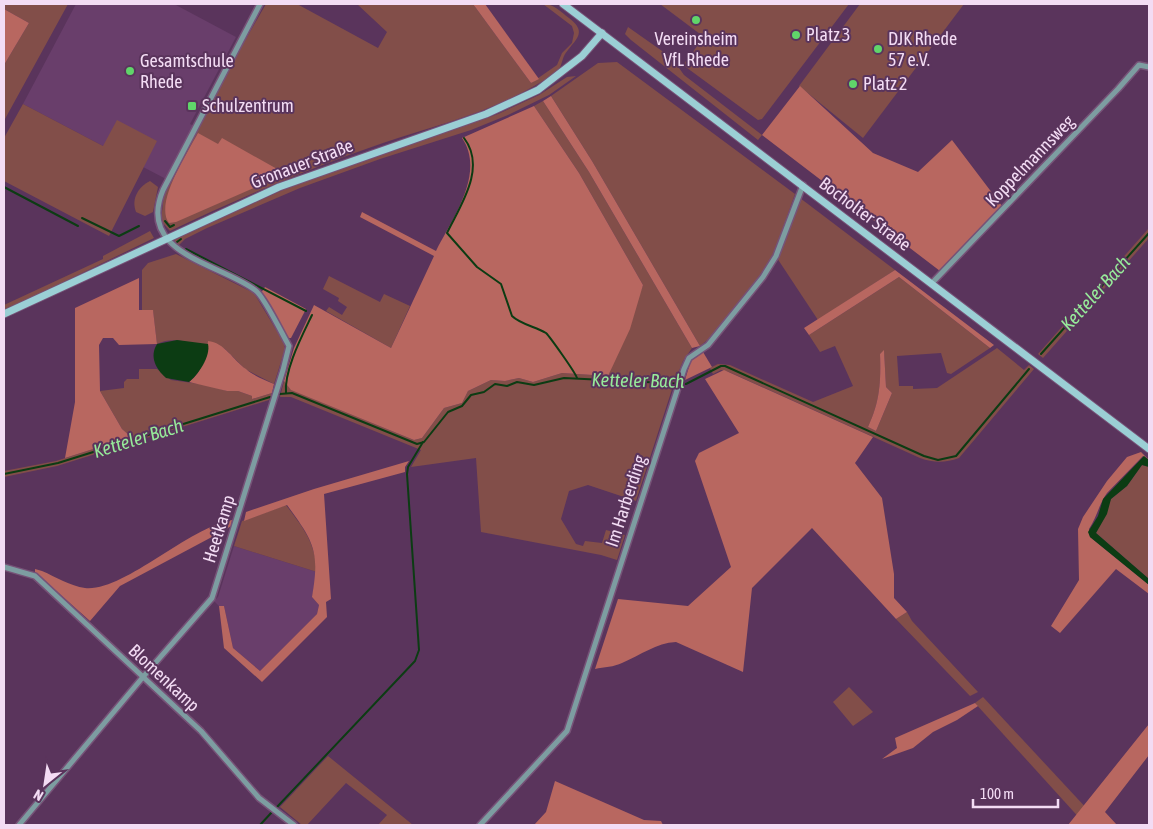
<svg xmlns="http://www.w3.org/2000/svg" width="1153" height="829" viewBox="0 0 1153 829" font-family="'Asap Condensed',sans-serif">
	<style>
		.built { fill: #693e6b }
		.green { fill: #824e49; fill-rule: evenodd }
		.forest { fill: #b86760 }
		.water { fill: #0c3c13 }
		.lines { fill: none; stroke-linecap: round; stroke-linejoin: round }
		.stream { stroke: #0c3c13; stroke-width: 2 }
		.street-casing { stroke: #765277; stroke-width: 8 }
		.secondary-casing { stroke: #765277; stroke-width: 9 }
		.street { stroke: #7d9da1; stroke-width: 5 }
		.secondary { stroke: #9bcfd5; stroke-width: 7 }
		.poi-dot { fill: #60d56a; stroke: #5a345c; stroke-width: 2 }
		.labels { text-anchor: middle; stroke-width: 4; stroke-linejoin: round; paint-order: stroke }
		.poi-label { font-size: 18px; fill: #f3dcf4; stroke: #5a345c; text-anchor: start }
		.street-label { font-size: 18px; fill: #f3dcf4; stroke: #5a345c }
		.water-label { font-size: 19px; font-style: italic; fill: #97ea9a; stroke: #5a345c }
	</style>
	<rect width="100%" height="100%" fill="#5a345c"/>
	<g class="built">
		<path d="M76,4H174L236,37L190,124L194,126L166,179L23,104Z"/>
		<path d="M234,546L317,572L312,597L319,605L317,614L260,671L233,648L224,606H219L214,601L218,597Z"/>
	</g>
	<g class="green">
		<path d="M4,4H68L5,119L4,65L29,23L4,9Z"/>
		<path d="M266,4H297L378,48L387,32L357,4H473L531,83L557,65L562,53L572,43L574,33L572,26L543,4C554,4 561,12 569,18C589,33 574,40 565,54C562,59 562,65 559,69C556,74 547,79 541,82C493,112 436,125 383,143C310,168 239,198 170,231L161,221L164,194L170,179L232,63Z"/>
		<path d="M660,4H849L762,119L758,120L683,65L704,37Z"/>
		<path d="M860,4H964L863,138L799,86Z"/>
		<path d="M628,27L672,58L684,75L762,135L758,140L631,40L625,34Z"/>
		<path d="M617,62L795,194L774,253L764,271L716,333L700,346L592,161L551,96L598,63Z"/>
		<path d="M576,76L549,95L508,115L471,130L380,159L300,188L207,228L185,239L178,246L174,242L175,239L285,189L498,114L539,95L567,77Z"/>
		<path d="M543,101L589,172L692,348L683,361L674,383L636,501L588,485L569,491L561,519L576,544L583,546L585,541L602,543L606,530L625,535L617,560L601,555L481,532L476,458L411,467L421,450L291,397H280L284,381L292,390L414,440L422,438L444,408L462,403L468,391L491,380L505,381L519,378L533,382L562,373L608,376L643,285L579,173L534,106Z"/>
		<path d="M23,104L103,146L117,120L157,141L109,236L4,181V138Z"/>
		<path d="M150,181L158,187L153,212L145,216L136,212C131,199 138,187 150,181Z"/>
		<path d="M800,198L895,270L818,320L777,258Z"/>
		<path d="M1149,228V238L1043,358L1038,354Z"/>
		<path d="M150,231L154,238L4,311V305L103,259V256Z"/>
		<path d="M176,254L254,293L284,343L285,349L274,384L245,369L225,349L208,341V344C190,345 175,335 157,344L153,311L142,310V270L148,263Z"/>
		<path d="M329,276L380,302L384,294L410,306L391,348L326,311L329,307L342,315L347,307L338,301L339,298L323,289Z"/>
		<path d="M899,277L990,348L951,374L947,373L941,353L897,356L899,386H913V389L937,388L997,348L1024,370L1029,365L1034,369L959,458C945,463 934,463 920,458L729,372L721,370L713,374L710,368L718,364L730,365L813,402L853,386L835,346L820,352L809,335ZM884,351L886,387L892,393L876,431L868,427C880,402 881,381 880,354Z"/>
		<path d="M139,369H157L171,380L207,385L227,391H238L252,396V399L272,393L269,400L57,466L4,477V471L56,461L130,437L122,429L100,391L124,388V382L127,379H139Z"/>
		<path d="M1142,465L1149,467V579L1096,533L1111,499L1127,486Z"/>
		<path d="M286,505C304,529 315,542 317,572L234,546L242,521Z"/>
		<path d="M907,612L912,621L978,692L970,696L896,619Z"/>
		<path d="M849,687L873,712L853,726L833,702Z"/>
		<path d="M983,697L1089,811L1083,822L975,703Z"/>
		<path d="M328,756L413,825H378L387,815L346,783L307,825H302L280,807Z"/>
	</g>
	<g class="forest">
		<path d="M473,4H485L539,79L531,83Z"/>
		<path d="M4,9L29,23L4,65Z"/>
		<path d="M800,86L873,153L918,172L952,140L1002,206L940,271L762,135Z"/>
		<path d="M551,96L592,161L700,346L692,348L589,172L543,101Z"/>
		<path d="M534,106L579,173L643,285L630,329L608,376L562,373L533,382L519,378L505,381L491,380L468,391L462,403L444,408L422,438L414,440L291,390L284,381L294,348L314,305L391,348L434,256L360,217L362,212L436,251C452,219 486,173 462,138Z"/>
		<path d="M198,133L218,144L222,138L286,174L176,222L169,223C154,203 188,152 198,133Z"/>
		<path d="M895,270L994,345L990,348L899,277L809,335L804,328Z"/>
		<path d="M139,278V310H153L157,344L119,345L113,338H103L99,345L100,391L122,429L131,437L65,458L75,402V308Z"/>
		<path d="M265,287L306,309L291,338H288L261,293Z"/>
		<path d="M208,341C224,342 234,361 246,369C254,376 265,380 274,384L272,393L252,399V396L238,391H227L189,382C202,372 207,356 208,341Z"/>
		<path d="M884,350L886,387L892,393L876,431L868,427C880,402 881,381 880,354Z"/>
		<path d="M703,352L712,367L685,380L691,360Z"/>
		<path d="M724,370L873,437L855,463L882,498L894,574V598L907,612L896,619L812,528L752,588L743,672L676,642C656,643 641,655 622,663C614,667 604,667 595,669L618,599L688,606L731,567L695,461L699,453L739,433L705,379Z"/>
		<path d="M1141,452L1149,460L1143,456L1107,493C1099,504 1097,517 1089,529L1090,537L1149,585V594L1116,569L1060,633L1051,626L1079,580L1078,529L1083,517L1107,481L1127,457Z"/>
		<path d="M409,461L405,467V472L324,494L331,599L326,602L327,617L262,682L224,648L219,606H224L233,648L260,671L317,614L319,605L312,597C320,551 314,542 287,505L244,521L246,512L314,489Z"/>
		<path d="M232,520L231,526L225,530L120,586L90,621L35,572V569L42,571C56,577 70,586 85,588C124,592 187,528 232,520Z"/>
		<path d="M975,703L978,706L957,720L933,732L913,748L882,759L897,748L895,738Z"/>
		<path d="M1149,724V755L1105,812L1117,825H1068Z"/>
		<path d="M555,781L644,820L661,821L663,825H534L546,812Z"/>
	</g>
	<g class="water">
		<path d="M177,340L208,344C211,356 198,375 189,382L166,378C156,369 149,357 157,344Z"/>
		<path d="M1144,456L1149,460V467L1142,465L1127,486L1111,499L1107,514L1096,533L1149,579V585L1090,537L1088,532L1098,516L1103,499Z"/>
	</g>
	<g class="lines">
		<g class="stream">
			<path d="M464,138C487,168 460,206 447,233L477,267L501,284L512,316C520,324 536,327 546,333C550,337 575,372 577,378"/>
			<path d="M4,187L78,226"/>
			<path d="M82,218L119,236L139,226"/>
			<path d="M165,221L170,227L174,225"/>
			<path d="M177,242L181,239"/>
			<path d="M186,249L306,311"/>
			<path d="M1041,354L1149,233"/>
			<path d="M286,393C284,370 302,336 312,315"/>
			<path d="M280,394L292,393L417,444L424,442L448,412L462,406L471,395L484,392L495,384L507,386L517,382L534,385L564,378L686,384L721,366H725L924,456L938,460L956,456L1029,369"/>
			<path d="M4,474L58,463L270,397"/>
			<path d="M277,807L415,661L419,650L407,474L408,467L423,442"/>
			<path d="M260,825L272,812"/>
		</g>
		<g class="street-casing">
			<g id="street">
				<path d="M932,283L1118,89L1139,65L1149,67"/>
				<path d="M4,567L35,576L201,731L259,798L294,825"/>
				<path d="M19,825L143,677L212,598L283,370L289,346C282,334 264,296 255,290C219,263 136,254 163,190L260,4"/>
				<path d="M480,825L567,731L684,369L689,358L708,345L763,277L776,256L803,185"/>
			</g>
		</g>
		<g class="secondary-casing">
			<g id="secondary">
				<path d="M563,4L1149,449"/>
				<path d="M4,314L279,187L486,114L538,90L582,56L602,33"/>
			</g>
		</g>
		<use href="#street" class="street"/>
		<use href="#secondary" class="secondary"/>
	</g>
	<g class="poi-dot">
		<circle cx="696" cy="20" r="5"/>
		<circle cx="796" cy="35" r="5"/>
		<circle cx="878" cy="49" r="5"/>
		<circle cx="130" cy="71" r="5"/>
		<circle cx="853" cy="84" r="5"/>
		<rect x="187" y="101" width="10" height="10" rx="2.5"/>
	</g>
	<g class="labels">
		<g class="poi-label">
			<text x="806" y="41">Platz 3</text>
			<text x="696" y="45" text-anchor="middle">Vereinsheim<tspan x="696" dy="21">VfL Rhede</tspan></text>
			<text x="888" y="45">DJK Rhede<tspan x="888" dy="21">57 e.V.</tspan></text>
			<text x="140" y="67">Gesamtschule<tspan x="140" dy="21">Rhede</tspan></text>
			<text x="863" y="90">Platz 2</text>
			<text x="202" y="112">Schulzentrum</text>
		</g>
		<g class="street-label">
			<text transform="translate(1030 161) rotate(-46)" y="6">Koppelmannsweg</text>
			<text transform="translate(302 164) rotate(-21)" y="6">Gronauer Straße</text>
			<text transform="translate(865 214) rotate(37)" y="6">Bocholter Straße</text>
			<text transform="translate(626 501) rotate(-72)" y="6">Im Harberding</text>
			<text transform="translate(219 529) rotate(-73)" y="6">Heetkamp</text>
			<text transform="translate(164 678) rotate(43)" y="6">Blomenkamp</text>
		</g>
		<g class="water-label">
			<text transform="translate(1095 293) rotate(-48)" y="7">Ketteler Bach</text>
			<text transform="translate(638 380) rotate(1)" y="7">Ketteler Bach</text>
			<text transform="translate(138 438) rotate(-17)" y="7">Ketteler Bach</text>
		</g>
	</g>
	<rect width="1153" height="829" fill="none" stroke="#f3dcf4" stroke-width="10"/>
	<g transform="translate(45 784) rotate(210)" stroke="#5a345c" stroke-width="4" paint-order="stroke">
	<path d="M0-4L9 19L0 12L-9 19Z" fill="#f3dcf4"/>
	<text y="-8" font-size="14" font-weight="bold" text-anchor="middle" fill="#f3dcf4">N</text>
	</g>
	<path d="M973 799v8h85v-8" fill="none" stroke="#f3dcf4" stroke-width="2.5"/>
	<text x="980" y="799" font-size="15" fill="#f3dcf4" stroke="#5a345c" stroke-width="4" paint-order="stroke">100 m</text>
</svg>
